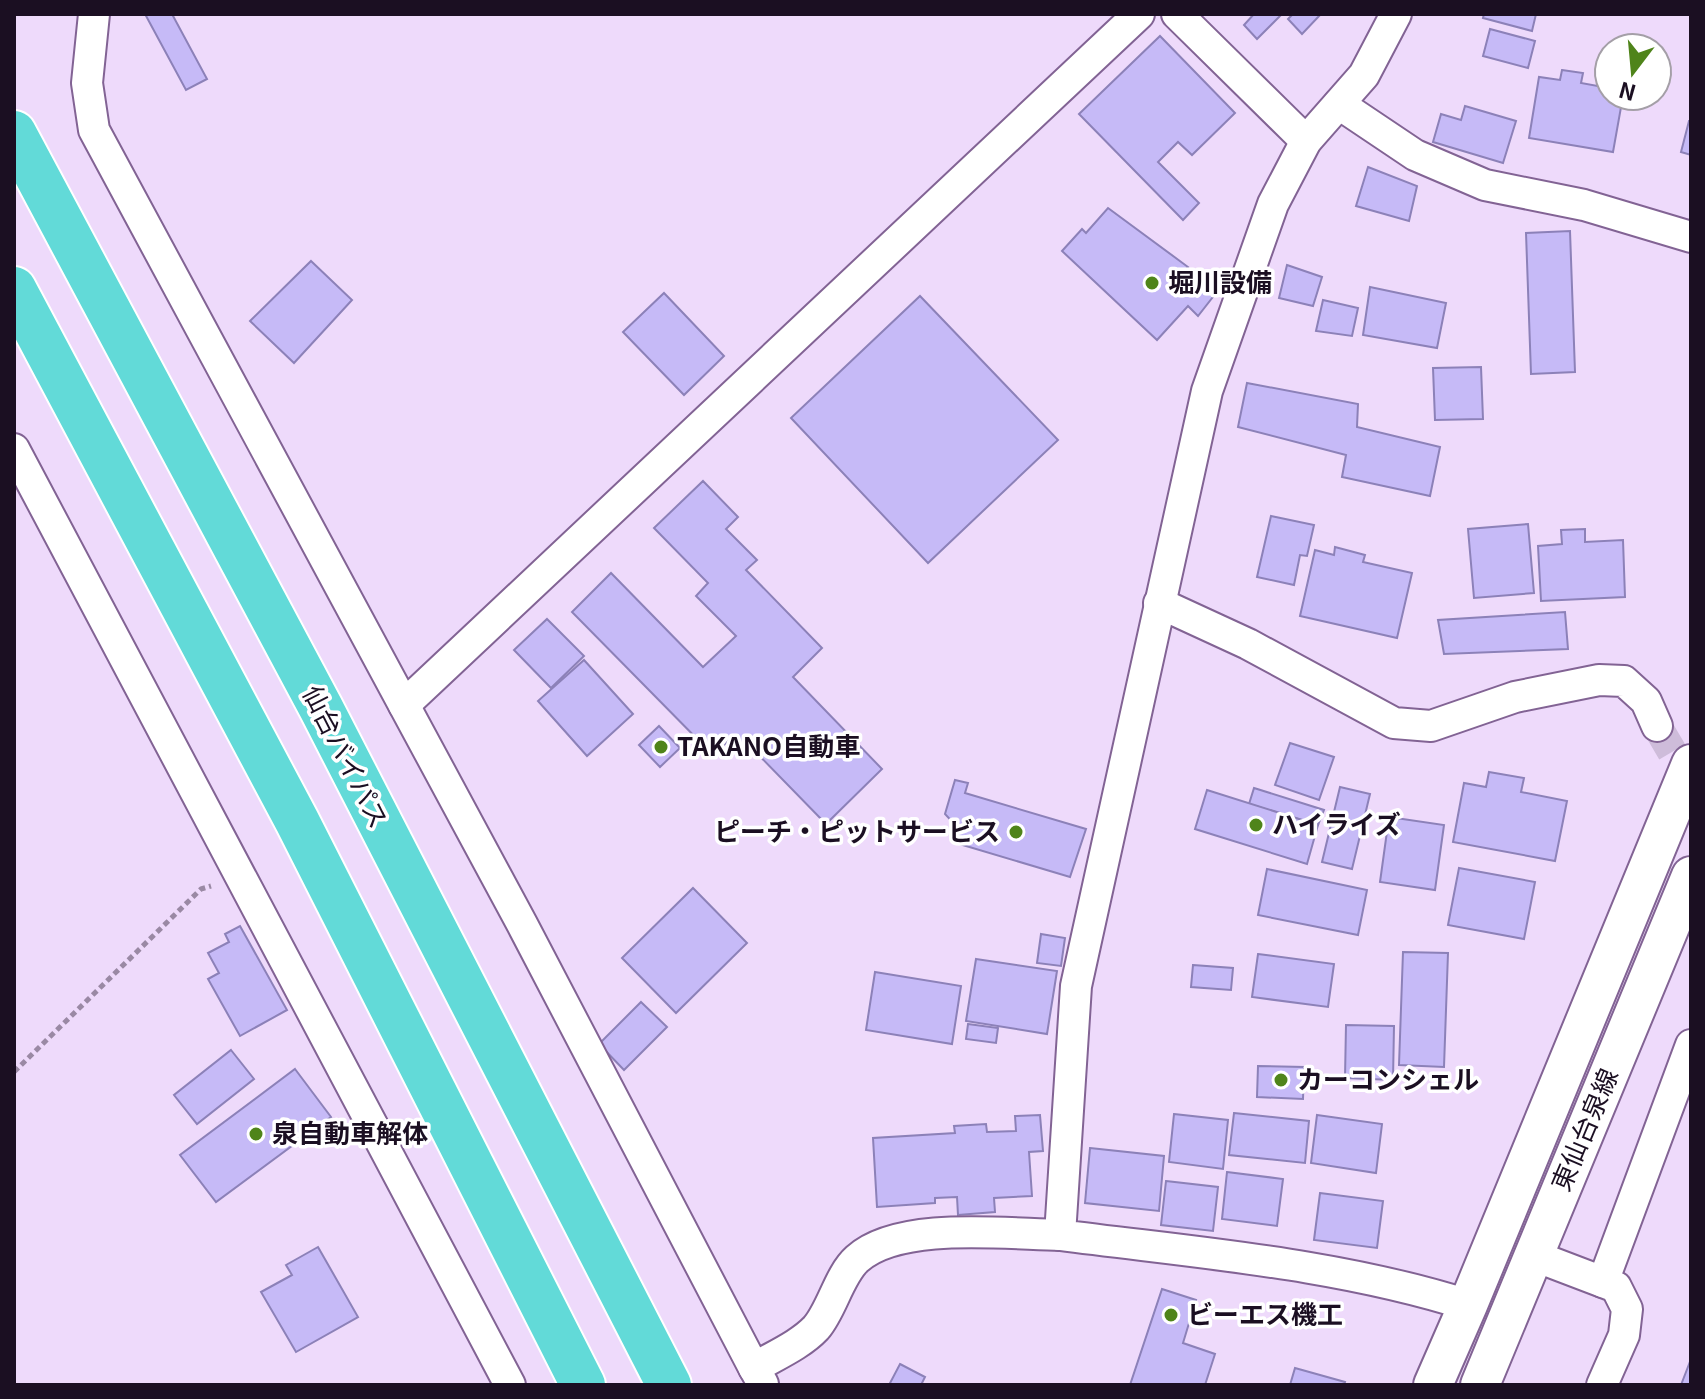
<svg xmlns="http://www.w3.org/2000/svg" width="1705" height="1399" viewBox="0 0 1705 1399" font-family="Georgia,'Noto Sans JP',serif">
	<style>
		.building { fill: #c6baf7; stroke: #8c81b8; stroke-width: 2 }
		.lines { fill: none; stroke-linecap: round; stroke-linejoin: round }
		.minor-tunnel { stroke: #cebcda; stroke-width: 30; stroke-dasharray: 30 15; stroke-linecap: butt }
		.minor-casing { stroke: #826394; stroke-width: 34 }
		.tertiary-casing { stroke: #826394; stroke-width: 42 }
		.trunk-casing { stroke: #fff; stroke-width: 48 }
		.path { stroke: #9a89a4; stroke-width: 5; stroke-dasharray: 6 4; stroke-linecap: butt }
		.minor { stroke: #fff; stroke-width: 30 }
		.tertiary { stroke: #fff; stroke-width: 38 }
		.trunk { stroke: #62dad8; stroke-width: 44 }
		.poi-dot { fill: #4f841a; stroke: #fff; stroke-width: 3 }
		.labels { text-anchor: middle; stroke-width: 7; stroke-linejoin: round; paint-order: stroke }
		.poi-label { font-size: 26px; font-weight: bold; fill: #1b0f22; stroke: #fff; text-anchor: start }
		.street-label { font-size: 26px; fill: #1b0f22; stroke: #fff }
	</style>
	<rect width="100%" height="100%" fill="#eedafb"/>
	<g class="building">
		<path d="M145,14H172L207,79L186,90Z"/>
		<path d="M1254,14H1282L1257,39L1244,25Z"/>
		<path d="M1293,14H1321L1302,34L1288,19Z"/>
		<path d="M1484,14H1536L1532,31L1483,18Z"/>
		<path d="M1490,29L1535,41L1528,68L1483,56Z"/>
		<path d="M1160,36L1235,113L1192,155L1178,142L1158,162L1199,203L1183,220L1079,114Z"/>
		<path d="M1562,70L1583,73L1581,83L1609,88V96H1623L1613,152L1529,138L1539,77L1560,80Z"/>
		<path d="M1465,106L1516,121L1503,163L1433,142L1441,114L1461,120Z"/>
		<path d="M1689,121H1691V155L1681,152Z"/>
		<path d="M1368,167L1417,186L1409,221L1356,206Z"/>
		<path d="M1108,208L1188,267L1184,271L1216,293L1198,316L1188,306L1157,340L1062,251L1082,229L1086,233Z"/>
		<path d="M1570,231L1575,372L1531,374L1526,233Z"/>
		<path d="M311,261L352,300L294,363L250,321Z"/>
		<path d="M1287,265L1322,277L1313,306L1279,298Z"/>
		<path d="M1370,287L1446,303L1437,348L1363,335Z"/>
		<path d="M664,293L724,356L684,395L623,332Z"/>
		<path d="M920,296L1058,440L928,563L791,418Z"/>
		<path d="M1323,300L1358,308L1352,336L1316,331Z"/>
		<path d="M1481,367L1483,419L1435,420L1433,368Z"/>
		<path d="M1247,383L1358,404L1357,427L1440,447L1430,496L1342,477L1346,455L1238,427Z"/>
		<path d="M703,481L738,517L726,529L757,560L746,570L822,648L793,677L882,769L826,824L745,741L738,749L729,740L713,755L572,612L611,573L703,667L736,636L696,596L708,583L654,528Z"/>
		<path d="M1271,516L1314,525L1307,556L1300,555L1294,585L1257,577Z"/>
		<path d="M1528,524L1534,593L1474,598L1468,529Z"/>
		<path d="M1585,529V542L1623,540L1625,597L1541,601L1538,546L1562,544L1561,530Z"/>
		<path d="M1335,547L1365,555L1363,562L1412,573L1397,638L1300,616L1315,550L1334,555Z"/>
		<path d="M1565,612L1568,649L1444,654L1438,620Z"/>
		<path d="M547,619L584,656L551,688L514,650Z"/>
		<path d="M584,660L633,714L587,756L538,701Z"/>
		<path d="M659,726L680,748L660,767L639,745Z"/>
		<path d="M1290,743L1334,757L1319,800L1275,785Z"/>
		<path d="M1489,772L1524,778L1521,792L1567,801L1555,861L1453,842L1464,783L1486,787Z"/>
		<path d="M955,780L968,783L965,793L1086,829L1070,877L956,843L959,829L945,814Z"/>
		<path d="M1340,787L1370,794L1352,869L1322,862Z"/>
		<path d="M1254,788L1324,810L1318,825L1249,804Z"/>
		<path d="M1207,790L1318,825L1307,864L1195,829Z"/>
		<path d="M1389,817L1444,825L1435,890L1380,882Z"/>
		<path d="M1459,868L1535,882L1524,939L1448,925Z"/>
		<path d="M1267,869L1367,890L1358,935L1258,915Z"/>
		<path d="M693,888L747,943L676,1013L622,958Z"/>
		<path d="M240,926L287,1010L240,1036L208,979L219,973L208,953L229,942L225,934Z"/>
		<path d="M1041,934L1065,938L1061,966L1037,963Z"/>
		<path d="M1403,952L1448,953L1444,1067L1399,1065Z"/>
		<path d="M1258,954L1334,964L1328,1007L1252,997Z"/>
		<path d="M976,959L1057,971L1047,1034L966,1021Z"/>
		<path d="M1193,965L1233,968L1231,990L1191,987Z"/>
		<path d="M875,972L961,986L952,1044L866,1030Z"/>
		<path d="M641,1002L667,1027L624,1070L599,1044Z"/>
		<path d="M968,1024L998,1028L996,1043L966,1039Z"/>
		<path d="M1346,1025L1394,1026L1393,1080L1345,1078Z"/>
		<path d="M231,1050L254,1079L197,1124L174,1095Z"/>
		<path d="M1258,1066L1304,1067L1303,1099L1257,1097Z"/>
		<path d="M295,1069L331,1117L216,1202L180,1155Z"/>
		<path d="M1234,1113L1309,1121L1305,1163L1229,1155Z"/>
		<path d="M1174,1114L1228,1120L1223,1169L1169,1162Z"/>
		<path d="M1040,1115L1043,1151L1029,1152L1032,1196L994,1198L995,1212L958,1215L957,1197L935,1198V1203L877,1207L873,1138L955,1133L954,1126L986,1124L987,1132L1016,1131L1015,1116Z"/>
		<path d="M1317,1115L1382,1124L1376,1173L1311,1163Z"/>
		<path d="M1090,1148L1164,1156L1159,1211L1085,1203Z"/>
		<path d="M1227,1172L1283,1179L1277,1226L1222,1219Z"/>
		<path d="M1166,1181L1218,1187L1213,1231L1161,1225Z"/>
		<path d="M1320,1193L1383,1201L1377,1248L1314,1240Z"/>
		<path d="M318,1247L358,1317L296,1352L261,1292L292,1275L286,1265Z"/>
		<path d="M1162,1289L1196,1300L1183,1343L1215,1354L1205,1385H1130Z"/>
		<path d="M1691,1359V1385H1681Z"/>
		<path d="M900,1364L925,1377L921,1385H889Z"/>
		<path d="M1295,1368L1345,1382L1344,1385H1290Z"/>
	</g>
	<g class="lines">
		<path class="minor-tunnel" d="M1657,726L1691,784"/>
		<g class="minor-casing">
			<g id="minor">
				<path d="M94,14L87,83L94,130L522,924L754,1368"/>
				<path d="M1177,14L1306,141"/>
				<path d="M1396,14L1364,75L1306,141L1273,204L1207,391L1076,986L1060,1235C1197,1253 1336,1263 1468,1305"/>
				<path d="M1339,104L1415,155L1485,185L1584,205L1691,237"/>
				<path d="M14,449L510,1385"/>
				<path d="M1159,603L1248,644L1394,723L1431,726L1515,697L1599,680L1624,681L1646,701L1657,726"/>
				<path d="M404,705L1139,14"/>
				<path d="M1532,1255L1616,1287L1627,1309L1624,1335L1602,1385"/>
				<path d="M1603,1282L1691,1045"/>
				<path d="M763,1384L754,1368C774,1356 800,1345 816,1328C832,1310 839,1275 857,1259C899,1221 1005,1234 1060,1235"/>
			</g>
		</g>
		<g class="tertiary-casing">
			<g id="tertiary">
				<path d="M1433,1385L1468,1305L1691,764"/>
				<path d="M1480,1385L1691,876"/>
			</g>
		</g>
		<g class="trunk-casing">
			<g id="trunk">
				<path d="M14,133L321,708L669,1385"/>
				<path d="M14,289L297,821L583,1385"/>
			</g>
		</g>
		<path class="path" d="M14,1072L201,889L211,886"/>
		<use href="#minor" class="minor"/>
		<use href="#tertiary" class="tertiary"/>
		<use href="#trunk" class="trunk"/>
	</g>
	<g class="poi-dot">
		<circle cx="1152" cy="283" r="8"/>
		<circle cx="661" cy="747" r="8"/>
		<circle cx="1256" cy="825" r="8"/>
		<circle cx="1016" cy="832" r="8"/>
		<circle cx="1281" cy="1080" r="8"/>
		<circle cx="256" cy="1134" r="8"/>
		<circle cx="1171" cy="1315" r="8"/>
	</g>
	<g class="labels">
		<g class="poi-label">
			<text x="1168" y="292">堀川設備</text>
			<text x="677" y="756">TAKANO自動車</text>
			<text x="1272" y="834">ハイライズ</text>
			<text x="1000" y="841" text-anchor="end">ピーチ・ピットサービス</text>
			<text x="1297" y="1089">カーコンシェル</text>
			<text x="272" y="1143">泉自動車解体</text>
			<text x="1187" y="1324">ビーエス機工</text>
		</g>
		<g class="street-label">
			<text transform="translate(345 757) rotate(63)" y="9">仙台バイパス</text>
			<text transform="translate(1585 1130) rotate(-67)" y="9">東仙台泉線</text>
		</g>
	</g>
	<rect width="1705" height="1399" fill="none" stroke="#1b0f22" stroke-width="32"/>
	<g transform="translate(1633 72) rotate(196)"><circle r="38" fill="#ffffff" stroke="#a49fa7" stroke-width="2"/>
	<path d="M0-6L14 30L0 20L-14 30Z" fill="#4f841a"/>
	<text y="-12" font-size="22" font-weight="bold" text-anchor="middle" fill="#1b0f22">N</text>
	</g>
</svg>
